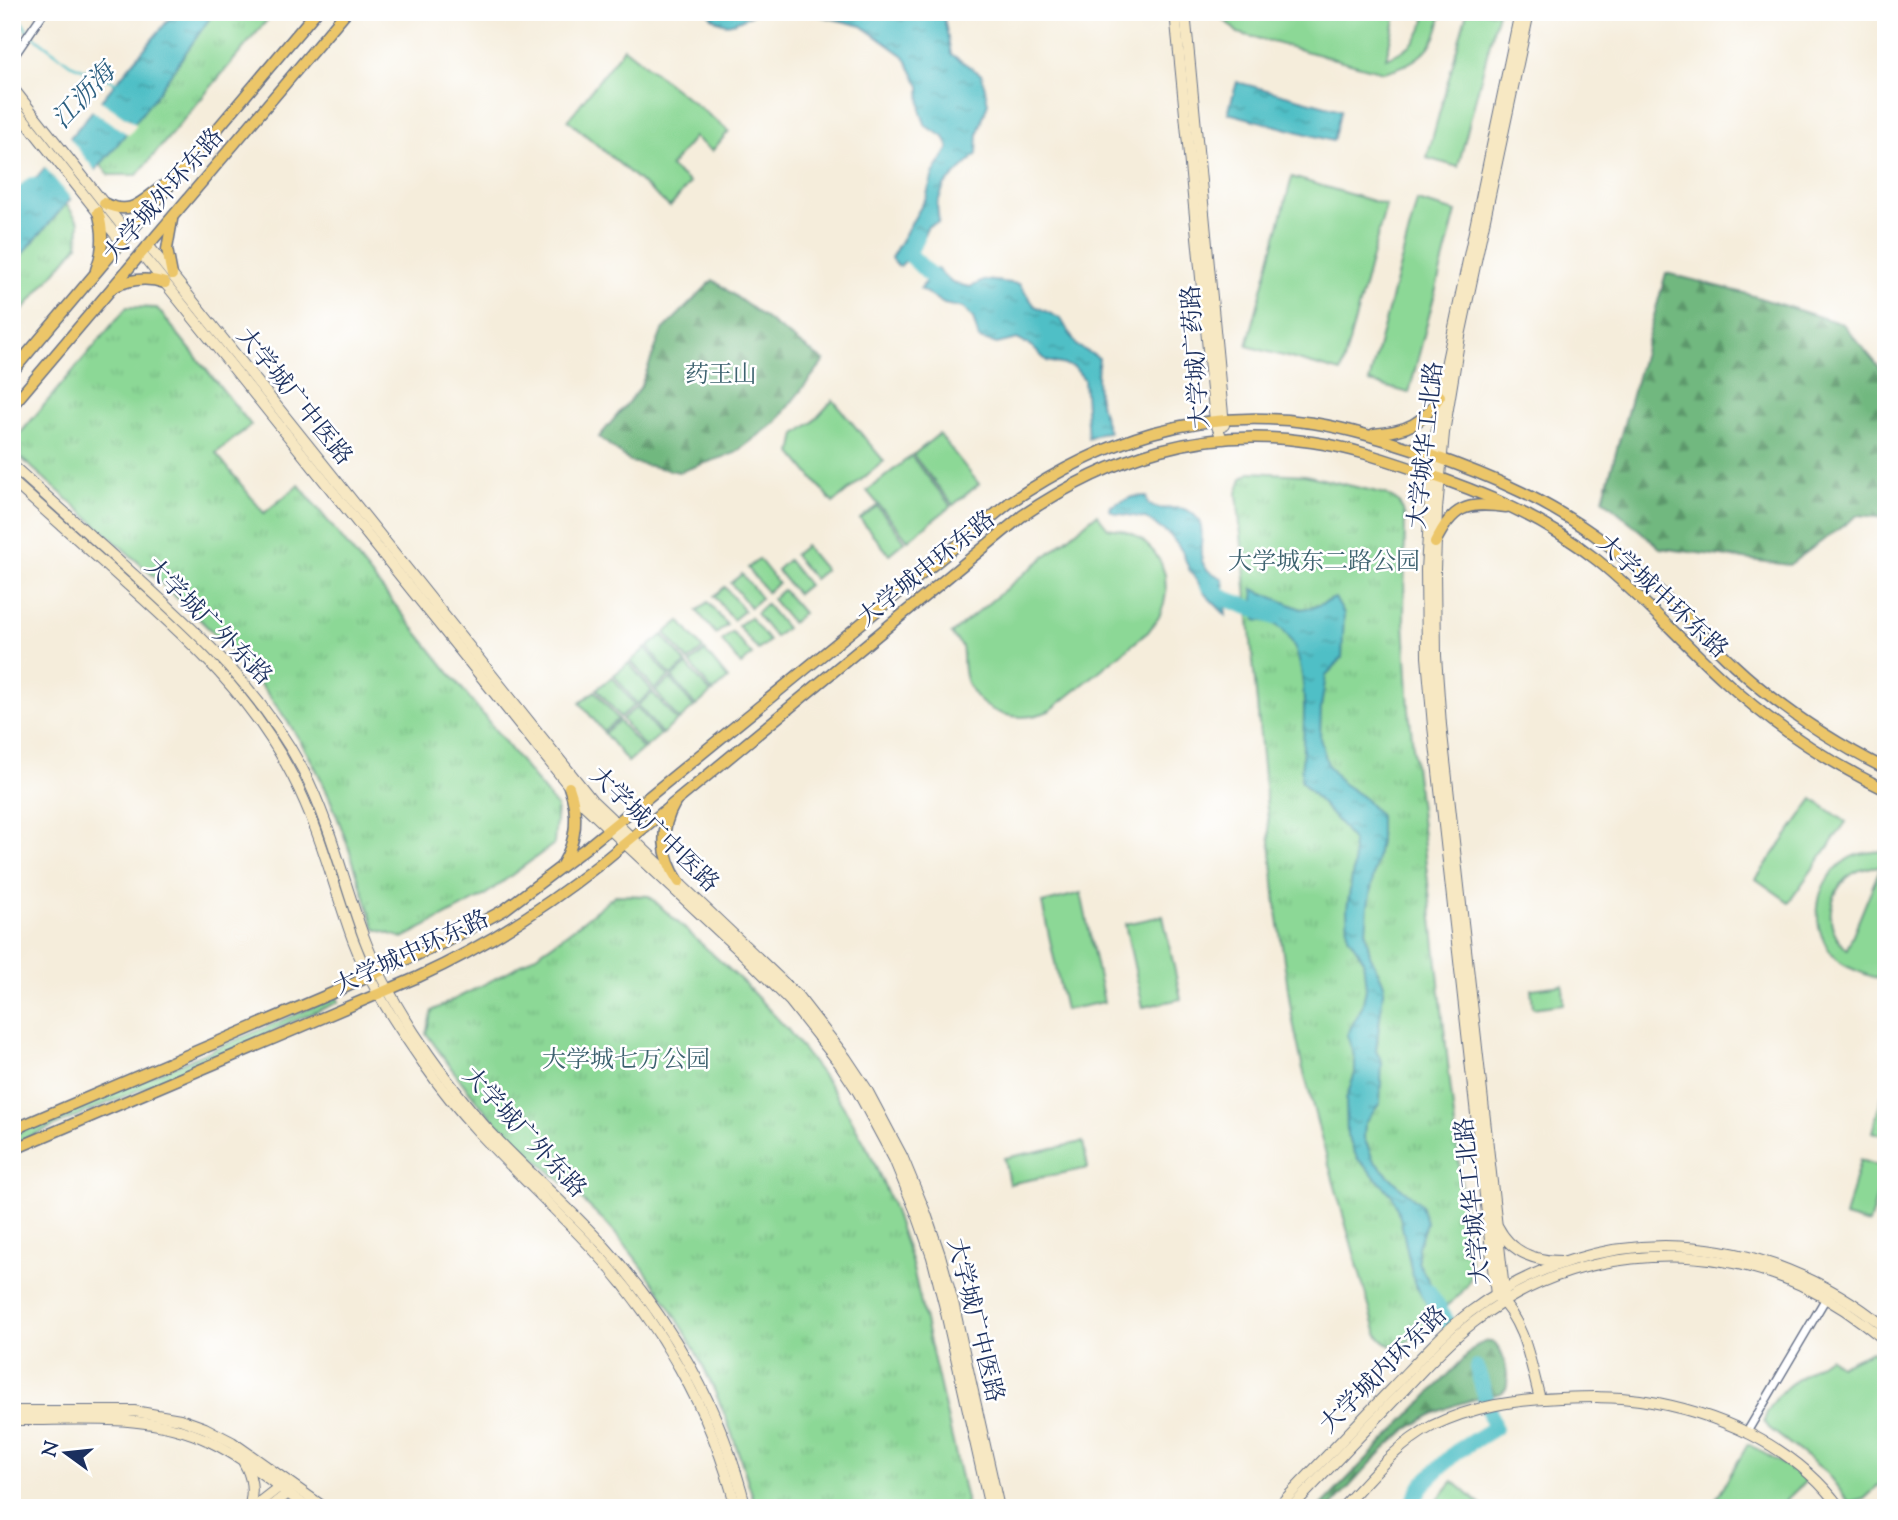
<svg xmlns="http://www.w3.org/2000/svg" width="1898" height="1520" viewBox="0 0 1898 1520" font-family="'Sorts Mill Goudy','Noto Serif SC',serif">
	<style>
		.grass { fill: #8cd896; stroke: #54847a; stroke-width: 2; fill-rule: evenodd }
		.forest { fill: url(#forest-firs); stroke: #46746e; stroke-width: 2 }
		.park { fill: url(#park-tufts); stroke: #54847a; stroke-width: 2 }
		.water { fill: url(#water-ripples); stroke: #367792; stroke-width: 2 }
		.pier { fill: #f5eddb }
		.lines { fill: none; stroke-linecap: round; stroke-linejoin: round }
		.stream { stroke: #50bfc6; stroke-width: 2.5 }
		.river { stroke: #50bfc6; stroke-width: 16 }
		.street-casing { stroke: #67728a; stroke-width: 10 }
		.secondary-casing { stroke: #67728a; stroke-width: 12 }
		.primary-casing { stroke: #67728a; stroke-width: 13 }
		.street { stroke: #fff; stroke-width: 7 }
		.secondary { stroke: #f7e8c3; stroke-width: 10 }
		.primary { stroke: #ecc669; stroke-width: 10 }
		.labels { text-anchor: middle; stroke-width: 5; stroke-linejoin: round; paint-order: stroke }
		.street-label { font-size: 24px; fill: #1b2f5e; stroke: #fff }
		.park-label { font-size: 24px; fill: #3d626f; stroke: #fff }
		.water-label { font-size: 26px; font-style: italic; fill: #2e6182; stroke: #fff }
	</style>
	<defs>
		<pattern id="forest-firs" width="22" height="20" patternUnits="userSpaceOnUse" patternTransform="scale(1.75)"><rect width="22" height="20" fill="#71b87f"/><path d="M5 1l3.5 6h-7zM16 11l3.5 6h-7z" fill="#5c966b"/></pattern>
		<pattern id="park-tufts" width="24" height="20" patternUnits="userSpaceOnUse" patternTransform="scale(1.75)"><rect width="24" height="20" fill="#8cd896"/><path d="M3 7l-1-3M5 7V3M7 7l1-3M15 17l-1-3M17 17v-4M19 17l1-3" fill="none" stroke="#78ba84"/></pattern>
		<pattern id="water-ripples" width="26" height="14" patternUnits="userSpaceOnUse" patternTransform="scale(1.75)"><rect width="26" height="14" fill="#50bfc6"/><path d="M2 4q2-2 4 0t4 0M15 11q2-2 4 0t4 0" fill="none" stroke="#429ca4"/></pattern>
	</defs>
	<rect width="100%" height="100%" fill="#fff"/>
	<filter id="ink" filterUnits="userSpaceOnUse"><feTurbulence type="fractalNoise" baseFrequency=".0143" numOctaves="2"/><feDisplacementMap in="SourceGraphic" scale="14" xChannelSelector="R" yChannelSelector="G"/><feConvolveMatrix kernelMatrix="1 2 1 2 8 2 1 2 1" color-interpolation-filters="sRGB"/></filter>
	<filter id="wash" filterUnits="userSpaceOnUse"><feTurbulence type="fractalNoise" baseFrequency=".00686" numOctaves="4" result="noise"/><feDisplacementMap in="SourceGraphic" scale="28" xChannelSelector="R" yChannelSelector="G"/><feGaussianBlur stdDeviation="1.57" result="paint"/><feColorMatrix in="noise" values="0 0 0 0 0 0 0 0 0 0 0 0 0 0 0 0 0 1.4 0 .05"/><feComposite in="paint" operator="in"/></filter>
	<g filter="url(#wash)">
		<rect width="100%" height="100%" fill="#f5eddb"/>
		<g class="grass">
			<path d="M1219,12H1236L1243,19L1246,12H1397L1386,58C1408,51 1424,37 1426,12H1441C1439,48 1416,65 1383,72L1238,33L1220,16Z"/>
			<path d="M1467,12H1498L1458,167L1427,158Z"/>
			<path d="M624,48L729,131L712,151L694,137L670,167L690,183L670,207L568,120Z"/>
			<path d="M1292,177L1386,205L1341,372L1247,346Z"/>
			<path d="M1417,201L1456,212L1409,393L1369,382Z"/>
			<path d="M833,400L884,461L833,503L792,453L796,434L813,422Z"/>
			<path d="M939,434L979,484L953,505L913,455Z"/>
			<path d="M911,456L951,506L908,540L867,491Z"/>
			<path d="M877,506L905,541L889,554L860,519Z"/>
			<path d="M1097,514L1108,528L1121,530L1133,534L1143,541L1154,552L1161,563L1165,575L1166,592L1164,604L1159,617L1148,632L1051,710C1019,725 980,715 966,680C962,669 964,654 962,647C960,643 954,638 951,634Z"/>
			<path d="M805,546L825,570L814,579L794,555Z"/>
			<path d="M759,559L778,583L767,592L748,568Z"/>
			<path d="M788,560L808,585L797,594L777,570Z"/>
			<path d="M742,574L761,598L750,607L731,583Z"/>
			<path d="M725,587L744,611L733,620L714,596Z"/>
			<path d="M783,590L803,613L792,623L772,599Z"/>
			<path d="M708,602L727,625L716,634L697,611Z"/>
			<path d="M766,604L786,628L775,637L756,613Z"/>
			<path d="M750,617L769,641L758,650L738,626Z"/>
			<path d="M680,621L703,649L688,661L665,633Z"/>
			<path d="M732,632L752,655L741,665L722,641Z"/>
			<path d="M663,635L686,663L671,676L648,647Z"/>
			<path d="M646,648L669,677L654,689L631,661Z"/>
			<path d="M705,651L728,679L713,692L690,663Z"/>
			<path d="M629,663L652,691L637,704L614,675Z"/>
			<path d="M687,665L711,693L696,706L672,677Z"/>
			<path d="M612,677L635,705L620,717L597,689Z"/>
			<path d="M671,679L694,707L679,720L655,691Z"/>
			<path d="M595,691L618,719L603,731L580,703Z"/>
			<path d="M653,693L677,721L662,734L638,705Z"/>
			<path d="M637,707L660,735L645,748L622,719Z"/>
			<path d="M619,721L643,749L628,762L604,733Z"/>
			<path d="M1813,799L1846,822L1789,902L1756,879Z"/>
			<path d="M1886,851V982C1873,976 1846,969 1837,960C1809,931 1811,885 1845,861C1857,852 1871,852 1886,851ZM1881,866L1847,949H1846C1843,945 1838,940 1836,936C1832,928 1830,917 1831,909C1836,880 1853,868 1881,866Z"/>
			<path d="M1081,893L1104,1002L1065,1010L1042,903Z"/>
			<path d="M1163,916L1181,999L1143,1007L1125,924Z"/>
			<path d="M1563,985L1564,1004L1533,1008L1531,989Z"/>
			<path d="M337,997L339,1002L289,1023L242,1046L12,1144V1135Z"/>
			<path d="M1886,1082V1136L1872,1132Z"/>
			<path d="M1083,1142L1088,1168L1009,1184L1004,1158Z"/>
			<path d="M1860,1160L1885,1168L1869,1224L1845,1217Z"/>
			<path d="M1872,1351L1886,1363V1479L1864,1499L1850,1503L1825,1471L1769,1428L1764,1421C1772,1391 1805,1374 1829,1357L1839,1366Z"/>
			<path d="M1748,1444L1798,1473L1806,1481L1784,1502L1772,1508H1711Z"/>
			<path d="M1453,1481L1484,1508H1447L1437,1500Z"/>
		</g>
		<g class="forest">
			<path d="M1666,273L1744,293L1843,324L1886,375V518L1858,515L1789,565L1660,548L1603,499Z"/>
			<path d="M713,280L824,361L776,422L735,453L679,472L631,462L599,437L640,388L662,331Z"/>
			<path d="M1486,1341L1495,1343C1504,1353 1510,1377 1506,1389L1501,1393C1469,1400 1437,1408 1410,1428C1381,1448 1355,1482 1330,1508H1319L1476,1346Z"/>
		</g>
		<g class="park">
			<path d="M214,12H274L137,175H109L100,164L154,98Z"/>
			<path d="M66,204L79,222L78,245L12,323V266Z"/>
			<path d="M127,307L157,308L251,425L216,453L264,513L299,485L557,807L554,844L482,897L403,938L375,929C357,875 342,820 316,769C273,686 209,626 140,564C101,529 61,493 21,458L18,436Z"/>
			<path d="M1252,472L1305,475L1386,494L1398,502L1403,510L1405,519L1404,621L1409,710L1471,1272C1470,1280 1467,1287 1462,1292C1453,1302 1441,1309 1432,1318C1423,1326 1414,1340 1403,1344C1391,1349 1381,1342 1376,1331L1321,1137L1302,1065L1292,1017L1276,904L1237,493L1242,478Z"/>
			<path d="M615,895L649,896L743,982L788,1030L829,1084L850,1117L870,1153L891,1202L911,1260L968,1508H756C730,1419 701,1347 646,1272C632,1254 618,1235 602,1219C569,1186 532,1158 499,1125C471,1097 449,1065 426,1033L432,1011C464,994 497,979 528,960C559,941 587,918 615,895Z"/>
		</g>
		<g class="water">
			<path d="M175,12H214L154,98L113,150L12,266V207Z"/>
			<path d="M707,12H757C736,21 726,33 707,12Z"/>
			<path d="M805,12H943L951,54L982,75L988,103L978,133L977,154L944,186L937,205L939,222L928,226L918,249L899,267L891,258L926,198L933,174L949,148L944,137L926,126L921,113L920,86L904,56L862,26Z"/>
			<path d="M1237,82L1341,110L1333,141L1228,113Z"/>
			<path d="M937,269L952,283L970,287L986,280L1019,284L1035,306L1061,319L1077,346L1099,358C1094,386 1099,405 1109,432L1100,433L1088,438L1084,379L1074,367L1047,361L1031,346L1017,339L997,344L979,339L973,318L963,308L944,304L920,289Z"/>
			<path d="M1146,496L1148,504C1164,515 1180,501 1194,515C1210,530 1194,551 1205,567C1209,573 1217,575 1223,579L1226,615L1206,595L1189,569L1182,551L1170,535L1145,518L1115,513L1110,510L1111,506L1132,497Z"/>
			<path d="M1253,589L1301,609L1314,607L1335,598L1344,614L1342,658L1326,676L1321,707L1320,738L1328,765L1342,783L1363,797L1380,816V841L1368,906L1366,933L1370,955L1384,984L1376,1051L1382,1062L1380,1103L1365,1123L1364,1138L1374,1161L1399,1186L1421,1204L1426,1223L1418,1247V1262L1442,1305L1434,1316L1414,1283L1400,1217L1392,1195L1357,1158L1347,1135L1346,1099L1355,1073V1059L1347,1035L1362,1007L1366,989L1363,959L1348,936L1347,909L1354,864L1352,841L1342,826L1301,781C1302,741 1317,642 1272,623C1268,621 1261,621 1256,620Z"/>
		</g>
		<g class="pier">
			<path d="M98,99L137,125L129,135L90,109Z"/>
			<path d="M68,136L97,173L73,201L43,165Z"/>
		</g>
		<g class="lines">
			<path class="stream" d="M16,12L28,32L70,64L120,84"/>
			<g class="river">
				<path d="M12,206L32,185"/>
				<path d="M917,238L908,253L944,289"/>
				<path d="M1208,585L1224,598L1275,617"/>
				<path d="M1428,1291L1447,1322"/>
				<path d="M1409,1508L1423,1484L1456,1452L1494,1428L1477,1368"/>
			</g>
		</g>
	</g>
	<g filter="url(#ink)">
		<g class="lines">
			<g class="street-casing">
				<g id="street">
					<path d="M12,59L44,12"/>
					<path d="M1747,1432L1826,1298"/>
				</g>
			</g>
			<g class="secondary-casing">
				<g id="secondary">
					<path d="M1175,12L1215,421L1222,439"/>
					<path d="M1185,12L1224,425"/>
					<path d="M1520,12L1444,375L1432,466L1426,570L1427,657L1433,726L1496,1295C1525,1322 1530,1362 1540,1399"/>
					<path d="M12,87L129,235"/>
					<path d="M12,104L122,243"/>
					<path d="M148,245L592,800L797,995L846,1058L866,1088L902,1156L926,1214L940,1255L953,1302L999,1508"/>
					<path d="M141,253L585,806L740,951L790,1001L839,1063L858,1092L894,1159L918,1217L932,1257L944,1304L990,1508"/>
					<path d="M12,465C53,502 93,538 133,574C201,636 259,688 303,770C330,822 343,880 363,935C379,978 403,1018 429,1055C449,1083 470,1111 494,1136C530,1174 570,1208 605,1247C672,1321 722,1411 746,1508"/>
					<path d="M12,481C50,515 89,549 127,584C193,643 252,697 293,777C320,829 333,885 353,940C370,986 398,1027 426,1067C473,1135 535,1187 591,1247C658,1319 712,1411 736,1508"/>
					<path d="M1498,1227C1511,1252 1533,1261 1561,1261"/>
					<path d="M1503,1302L1504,1290L1441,725L1436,656L1435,570L1437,509L1444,433L1460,336L1529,12"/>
					<path d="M12,1411H134L180,1419L205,1428L232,1442L325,1508"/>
					<path d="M12,1420C77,1421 149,1412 209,1441C245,1458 276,1485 308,1508"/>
					<path d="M244,1463C253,1478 254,1492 249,1508"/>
					<path d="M252,1508L279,1487L283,1486"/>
					<path d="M269,1508L288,1493L289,1488"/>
					<path d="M1277,1508C1315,1468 1353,1429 1391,1389C1416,1363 1441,1334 1470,1312C1598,1216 1764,1228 1886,1328"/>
					<path d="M1291,1508C1326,1471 1362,1434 1398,1396C1422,1371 1445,1344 1474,1322C1566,1250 1695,1237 1801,1285C1832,1300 1860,1319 1886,1341"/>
					<path d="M1342,1508C1369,1479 1396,1445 1432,1426C1473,1406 1515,1400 1560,1398C1587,1397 1613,1396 1640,1400C1714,1411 1795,1445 1840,1508"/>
				</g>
			</g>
			<g class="primary-casing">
				<g id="primary">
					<path d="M104,203C134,218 143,198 166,184"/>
					<path d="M96,270C104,250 104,232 98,212"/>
					<path d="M172,275L167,249L172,220"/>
					<path d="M113,287C130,279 148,277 165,283"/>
					<path d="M12,372L316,12"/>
					<path d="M12,406L346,12"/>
					<path d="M1374,434C1407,431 1423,424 1440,396"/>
					<path d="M1435,543C1453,506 1466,502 1506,507"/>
					<path d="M675,803C659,830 662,857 679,882"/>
					<path d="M562,865C577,840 579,814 569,787"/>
					<path d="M12,1130L337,991L445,942L504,910L586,848L1009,503C1104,439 1197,406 1313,423C1351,429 1388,441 1425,453C1492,476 1556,504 1612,548C1656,584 1693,626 1734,665C1779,707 1831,741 1886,769"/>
					<path d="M12,1150L418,977C484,947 543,909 600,864L1022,516C1111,456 1203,425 1312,442C1348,447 1384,459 1419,471C1483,492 1544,518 1597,560C1643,597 1681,641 1724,680C1772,725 1827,761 1886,790"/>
				</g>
			</g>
			<use href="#street" class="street"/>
			<use href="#secondary" class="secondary"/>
			<use href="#primary" class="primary"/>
		</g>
	</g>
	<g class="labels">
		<g class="street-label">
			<text transform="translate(163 195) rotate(-49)" y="8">大学城外环东路</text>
			<text transform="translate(1195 357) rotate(-94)" y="8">大学城广药路</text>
			<text transform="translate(295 396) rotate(51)" y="8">大学城广中医路</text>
			<text transform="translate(1425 445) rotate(-84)" y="8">大学城华工北路</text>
			<text transform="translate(926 568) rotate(-39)" y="8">大学城中环东路</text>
			<text transform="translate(1663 596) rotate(43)" y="8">大学城中环东路</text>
			<text transform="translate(209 621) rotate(45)" y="8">大学城广外东路</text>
			<text transform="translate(655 829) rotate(44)" y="8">大学城广中医路</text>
			<text transform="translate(411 952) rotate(-25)" y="8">大学城中环东路</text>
			<text transform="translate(525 1132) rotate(47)" y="8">大学城广外东路</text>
			<text transform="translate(1472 1201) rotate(-96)" y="8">大学城华工北路</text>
			<text transform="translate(976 1320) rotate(76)" y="8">大学城广中医路</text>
			<text transform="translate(1383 1369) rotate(-45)" y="8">大学城内环东路</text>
		</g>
		<g class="park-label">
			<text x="721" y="382">药王山</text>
			<text x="1324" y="569">大学城东二路公园</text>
			<text x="626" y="1067">大学城七万公园</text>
		</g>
		<g class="water-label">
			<text transform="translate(83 95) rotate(-47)" y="9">江沥海</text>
		</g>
	</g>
	<rect width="1898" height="1520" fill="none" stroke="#fff" stroke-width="42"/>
	<g transform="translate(66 1453) rotate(285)" stroke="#ffffff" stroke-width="5" paint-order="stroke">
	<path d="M0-5L12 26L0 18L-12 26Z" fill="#1b2f5e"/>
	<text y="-10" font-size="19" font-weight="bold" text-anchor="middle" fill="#1b2f5e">N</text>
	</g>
</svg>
